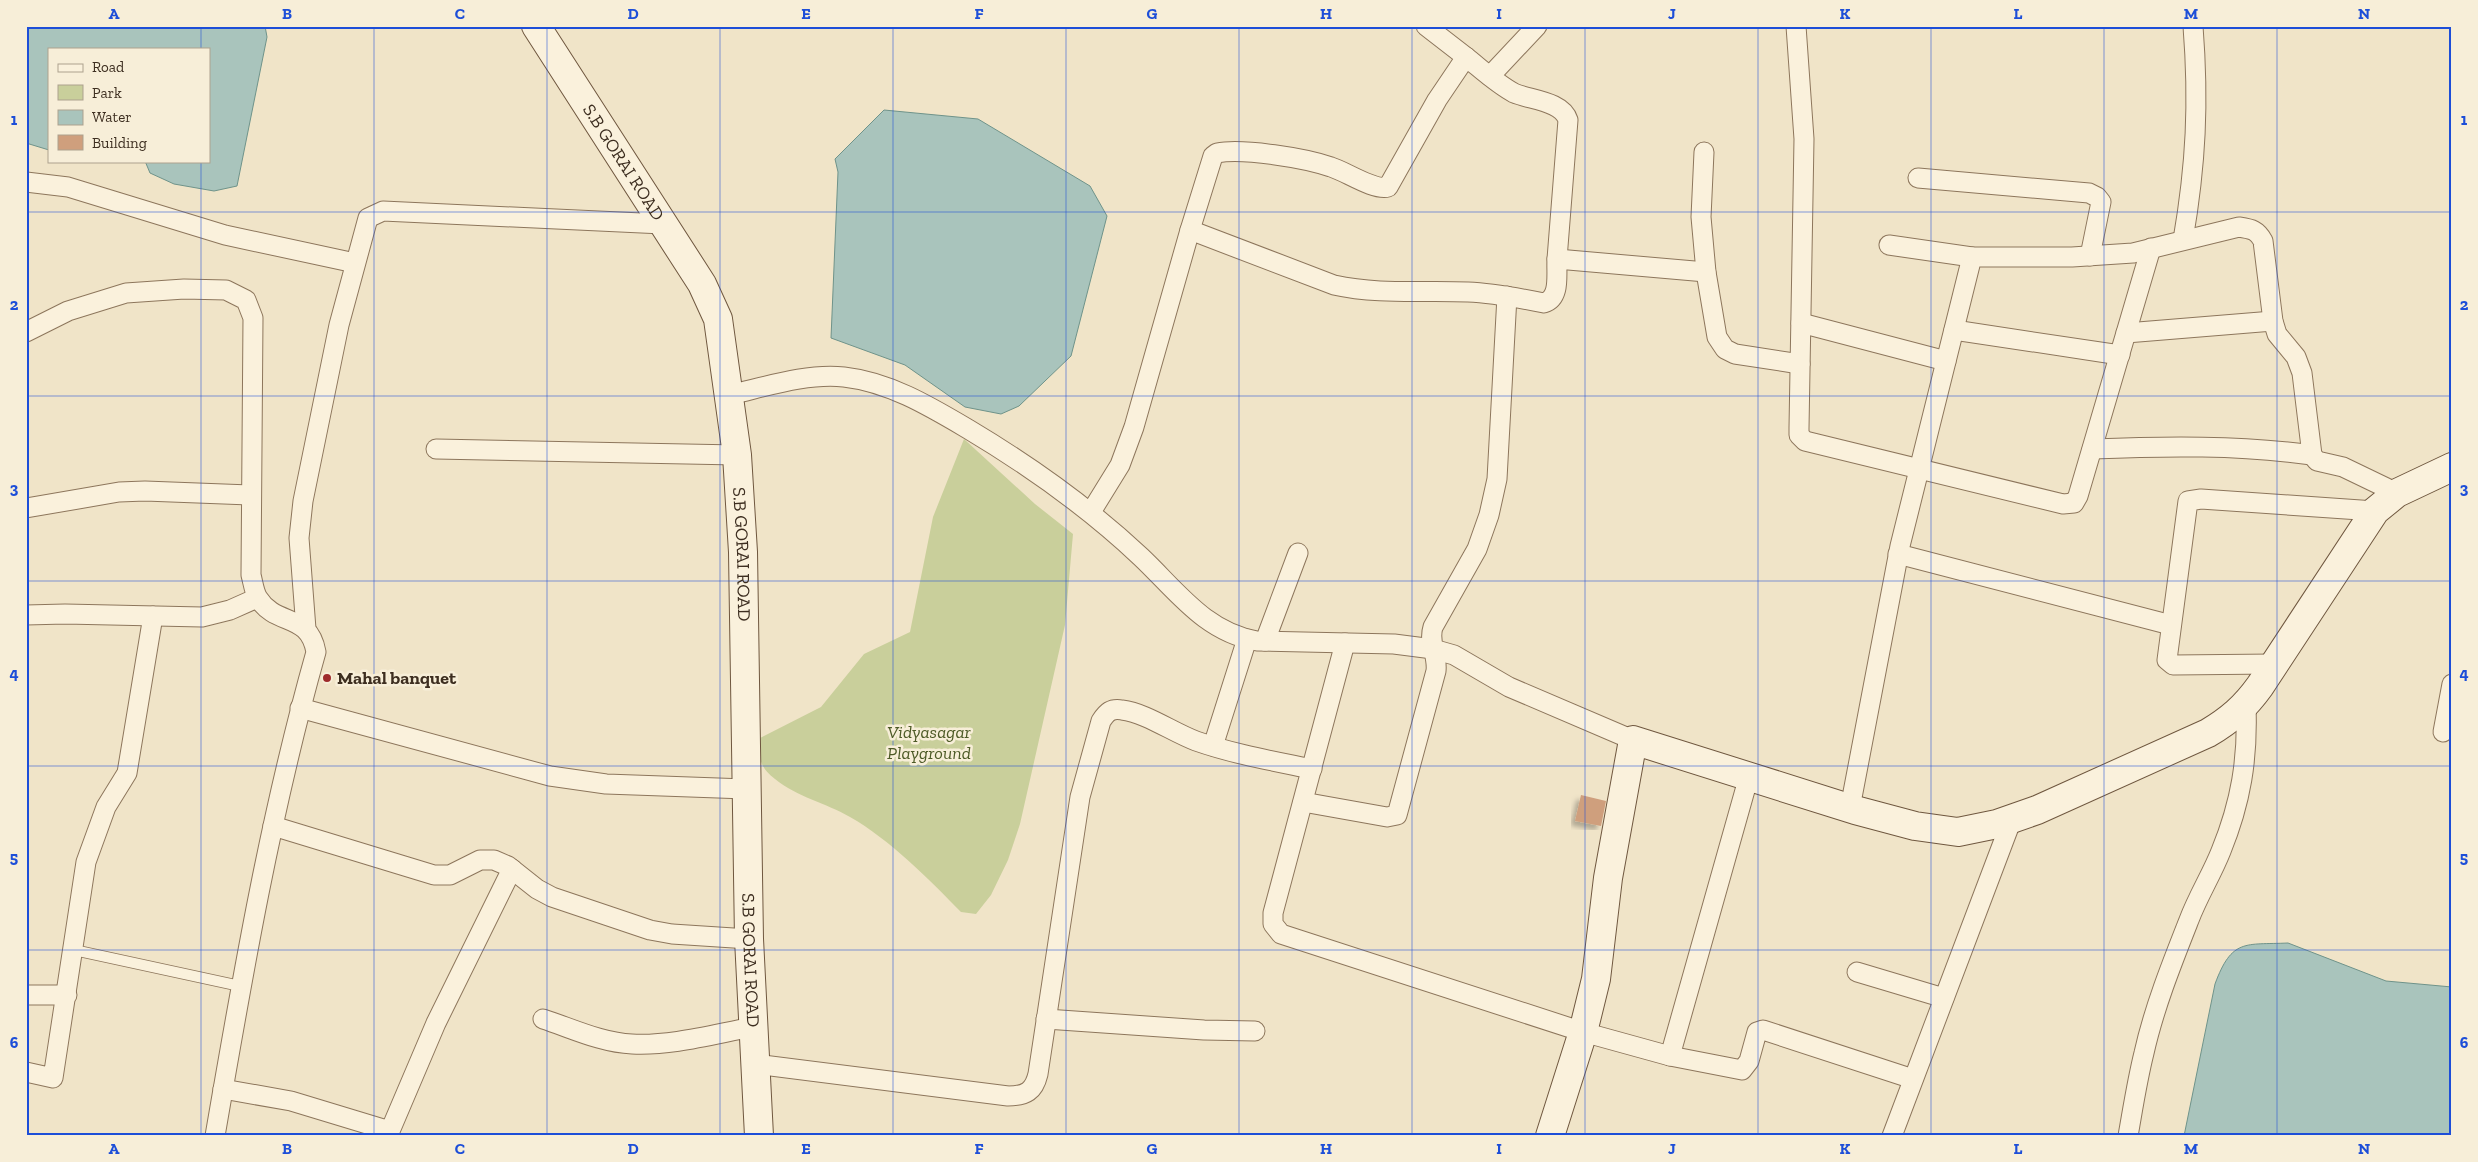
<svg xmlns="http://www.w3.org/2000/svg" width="2478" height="1162" viewBox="0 0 2478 1162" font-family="'Zilla Slab',serif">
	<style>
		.green { fill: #c9cf9b }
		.water { fill: #a9c4bc; stroke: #6f938a }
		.building { fill: #cf9f7d; filter: url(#shadow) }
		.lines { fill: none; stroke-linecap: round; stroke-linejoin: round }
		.lane-casing { stroke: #8d765c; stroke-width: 12 }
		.street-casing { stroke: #8d765c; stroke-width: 21 }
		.secondary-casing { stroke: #6f573f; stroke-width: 30 }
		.lane { stroke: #faf1dc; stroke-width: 10 }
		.street { stroke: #faf1dc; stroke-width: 19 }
		.secondary { stroke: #faf1dc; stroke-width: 28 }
		.grid { fill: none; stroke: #1d4ed8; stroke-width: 1; stroke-opacity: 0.55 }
		.poi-dot { fill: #9e2a2b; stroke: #f7eed8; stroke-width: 2 }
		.labels { text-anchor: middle; stroke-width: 5; stroke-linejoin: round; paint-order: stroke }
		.street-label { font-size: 18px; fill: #3d2e20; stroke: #f7eed8 }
		.poi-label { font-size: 18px; font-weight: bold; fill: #3d2e20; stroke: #f7eed8; text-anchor: start }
		.park-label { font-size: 18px; font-style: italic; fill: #4d5a26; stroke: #f7eed8 }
		.neatline { fill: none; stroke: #1d4ed8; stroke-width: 2 }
		.grid-label { font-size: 16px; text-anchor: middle; font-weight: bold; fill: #1d4ed8 }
	</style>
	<defs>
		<filter id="shadow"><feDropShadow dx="-4.5" dy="4.5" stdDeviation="2.5" flood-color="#0004"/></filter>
	</defs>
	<rect width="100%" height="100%" fill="#f0e4c8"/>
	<path class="green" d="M964,439L1035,504L1073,534L1065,625L1020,824L1008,860L991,895L976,914L961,912C930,880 889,839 850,817C826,803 797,797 775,779C759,767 759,757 758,739L821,707L864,654L910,632L933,517Z"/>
	<g class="water">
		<path d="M26,26H265L267,37L237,186L214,191L174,184L150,173L145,161H209V49H49V150L26,143Z"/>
		<path d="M884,110L978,119L1090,186L1107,216L1071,356L1019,406L1001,414L965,407L905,365L831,338L838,172L835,159Z"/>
		<path d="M2288,943L2386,981L2452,987V1136H2184L2215,984C2232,938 2245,945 2288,943Z"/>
	</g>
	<path class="building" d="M1581,795L1606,801L1601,826L1575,821Z"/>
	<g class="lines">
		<g class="lane-casing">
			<path id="lane" d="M74,950L240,986"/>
		</g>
		<g class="street-casing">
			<g id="street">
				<path d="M1426,26L1466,57"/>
				<path d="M1796,26L1804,139L1799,428V435L1805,441L2063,504L2074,503L2078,496L2151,248"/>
				<path d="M1490,76L1537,26"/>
				<path d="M1704,152L1701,217L1706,272L1717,337L1725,349L1735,354L1800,364"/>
				<path d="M1918,178L2089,193L2097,197L2101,202L2090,256"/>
				<path d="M26,182L68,187L225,235L355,263"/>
				<path d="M1190,230L1213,156L1217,153C1243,148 1305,158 1331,167C1345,171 1374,191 1388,187L1437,100L1466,57C1481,69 1497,84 1514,93C1530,100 1562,101 1568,120L1557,259"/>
				<path d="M2183,240C2196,164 2199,103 2193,26"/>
				<path d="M1889,245L1972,257"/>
				<path d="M1801,323L1946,361"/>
				<path d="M1954,330L2120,355"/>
				<path d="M26,332L68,311L126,293L184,289L226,290L246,300L253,318L251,575C253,582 254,592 258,598C276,627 309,612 316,652C271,811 243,973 215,1136"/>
				<path d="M2126,333L2273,321"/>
				<path d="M729,395C765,387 806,373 844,377C889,382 929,406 968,429C1030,466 1088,507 1141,557C1177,591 1205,632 1257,641L1394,644L1433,649L1454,655L1509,687L1633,740"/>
				<path d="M436,449L737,455"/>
				<path d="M2092,449C2166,446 2239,445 2312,455"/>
				<path d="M26,508L119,492L145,491L250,495"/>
				<path d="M1091,512L1120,465L1134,427L1190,230L1334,285C1379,295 1423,290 1468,292C1493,293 1519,298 1544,303C1561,298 1556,274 1557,259L1706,272"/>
				<path d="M1898,554L2171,625"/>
				<path d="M26,615L65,614L202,617L230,610L257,598"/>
				<path d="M306,629L299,538L303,501L339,325L368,218L383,211L663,224"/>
				<path d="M1265,641L1298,553"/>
				<path d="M1345,643L1273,913V924L1281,934L1583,1032L1670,1056L1742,1070L1749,1061L1757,1032L1763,1030L1913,1079"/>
				<path d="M2274,664L2173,665L2167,660L2188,501L2201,499L2375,511"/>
				<path d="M300,708L550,776L606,784L746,789"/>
				<path d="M2443,732L2452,684"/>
				<path d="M1213,746L1247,639"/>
				<path d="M1303,802L1387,817L1397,815L1436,671C1438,655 1428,643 1433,627L1477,549L1489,515L1497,479L1507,296"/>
				<path d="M1850,808L1900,546L1972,257H2072L2133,253L2239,227C2252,229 2257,230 2263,241L2273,321L2277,334L2296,357L2302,373L2312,455L2317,461L2343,467L2397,493"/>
				<path d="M273,826L434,875H450L480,860H494L508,866L537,889L552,897L650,930L672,934L749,939"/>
				<path d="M1857,972L1944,998"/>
				<path d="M26,995H67"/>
				<path d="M543,1019C571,1028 602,1043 632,1044C672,1046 714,1034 753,1027"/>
				<path d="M1046,1019L1204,1030L1255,1031"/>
				<path d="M1670,1056L1749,776"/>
				<path d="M755,1064L1008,1096C1026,1096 1034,1091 1038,1074L1080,797L1101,721C1107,712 1111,708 1122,710C1146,713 1172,732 1196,741C1233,754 1273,761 1312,769"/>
				<path d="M26,1072L53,1078L86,862L106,807L127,773L153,616"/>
				<path d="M223,1089L291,1101L390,1131L436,1023L512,869"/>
				<path d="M1892,1136L2012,819"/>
				<path d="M2128,1136C2133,1108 2137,1081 2144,1053C2154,1008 2172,963 2189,920C2198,896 2212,874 2221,851C2241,802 2248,759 2246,706"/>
			</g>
		</g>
		<g class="secondary-casing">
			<g id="secondary">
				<path id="s1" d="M536,26L702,284L718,319L737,455L743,552L749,939L759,1136"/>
				<path d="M1550,1136L1583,1032L1596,979L1608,878L1633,740L1855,810L1915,826L1958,832L1997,824L2037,810L2208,733C2230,720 2245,707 2260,686L2375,511L2397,493L2452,467"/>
			</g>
		</g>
		<use href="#lane" class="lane"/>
		<use href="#street" class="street"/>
		<use href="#secondary" class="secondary"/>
	</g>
	<path class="grid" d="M201,26V49M374,26V1136M547,26V1136M720,26V1136M893,26V1136M1066,26V1136M1239,26V1136M1412,26V1136M1585,26V1136M1758,26V1136M1931,26V1136M2104,26V1136M2277,26V1136M201,161V1136M26,212H2452M26,396H2452M26,581H2452M26,766H2452M26,950H2452"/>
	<circle class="poi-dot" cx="327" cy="678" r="5"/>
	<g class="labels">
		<g class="street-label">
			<text dy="6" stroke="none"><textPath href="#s1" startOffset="162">S.B GORAI ROAD</textPath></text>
			<text dy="6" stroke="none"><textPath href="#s1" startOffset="582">S.B GORAI ROAD</textPath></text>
			<text dy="6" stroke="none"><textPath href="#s1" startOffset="988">S.B GORAI ROAD</textPath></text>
		</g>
		<g class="poi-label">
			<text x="337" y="684">Mahal banquet</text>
		</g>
		<g class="park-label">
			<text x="929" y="738">Vidyasagar<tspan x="929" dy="21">Playground</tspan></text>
		</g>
	</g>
	<rect width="2478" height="1162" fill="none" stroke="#f7eed8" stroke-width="55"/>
	<rect x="48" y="48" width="162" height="115" fill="#f7eed8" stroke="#ada18e"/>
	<rect x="58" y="64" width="25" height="8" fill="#faf1dc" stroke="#ada18e"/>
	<text x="92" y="72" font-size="15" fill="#3d2e20">Road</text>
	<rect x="58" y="85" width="25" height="15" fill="#c9cf9b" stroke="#ada18e"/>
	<text x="92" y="98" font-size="15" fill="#3d2e20">Park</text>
	<rect x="58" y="110" width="25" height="15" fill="#a9c4bc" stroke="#ada18e"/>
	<text x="92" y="122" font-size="15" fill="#3d2e20">Water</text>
	<rect x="58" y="135" width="25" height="15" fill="#cf9f7d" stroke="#ada18e"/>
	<text x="92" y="148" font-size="15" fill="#3d2e20">Building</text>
	<rect x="28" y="28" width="2422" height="1106" class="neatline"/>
	<g class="grid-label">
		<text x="114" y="19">A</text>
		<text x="287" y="19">B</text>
		<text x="460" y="19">C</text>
		<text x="633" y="19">D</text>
		<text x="806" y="19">E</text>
		<text x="979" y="19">F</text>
		<text x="1152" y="19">G</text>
		<text x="1326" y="19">H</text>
		<text x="1499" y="19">I</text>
		<text x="1672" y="19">J</text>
		<text x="1845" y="19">K</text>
		<text x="2018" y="19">L</text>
		<text x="2191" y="19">M</text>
		<text x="2364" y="19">N</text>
		<text x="14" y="125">1</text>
		<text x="2464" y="125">1</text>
		<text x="14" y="310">2</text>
		<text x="2464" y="310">2</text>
		<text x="14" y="494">3</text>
		<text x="2464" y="494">3</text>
		<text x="14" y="679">4</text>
		<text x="2464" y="679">4</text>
		<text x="14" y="863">5</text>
		<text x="2464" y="863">5</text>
		<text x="14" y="1048">6</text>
		<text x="2464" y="1048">6</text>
		<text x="114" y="1154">A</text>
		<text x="287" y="1154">B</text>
		<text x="460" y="1154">C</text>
		<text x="633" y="1154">D</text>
		<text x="806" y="1154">E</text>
		<text x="979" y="1154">F</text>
		<text x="1152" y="1154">G</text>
		<text x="1326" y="1154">H</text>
		<text x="1499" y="1154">I</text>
		<text x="1672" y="1154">J</text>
		<text x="1845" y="1154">K</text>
		<text x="2018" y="1154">L</text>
		<text x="2191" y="1154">M</text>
		<text x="2364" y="1154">N</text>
	</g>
</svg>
